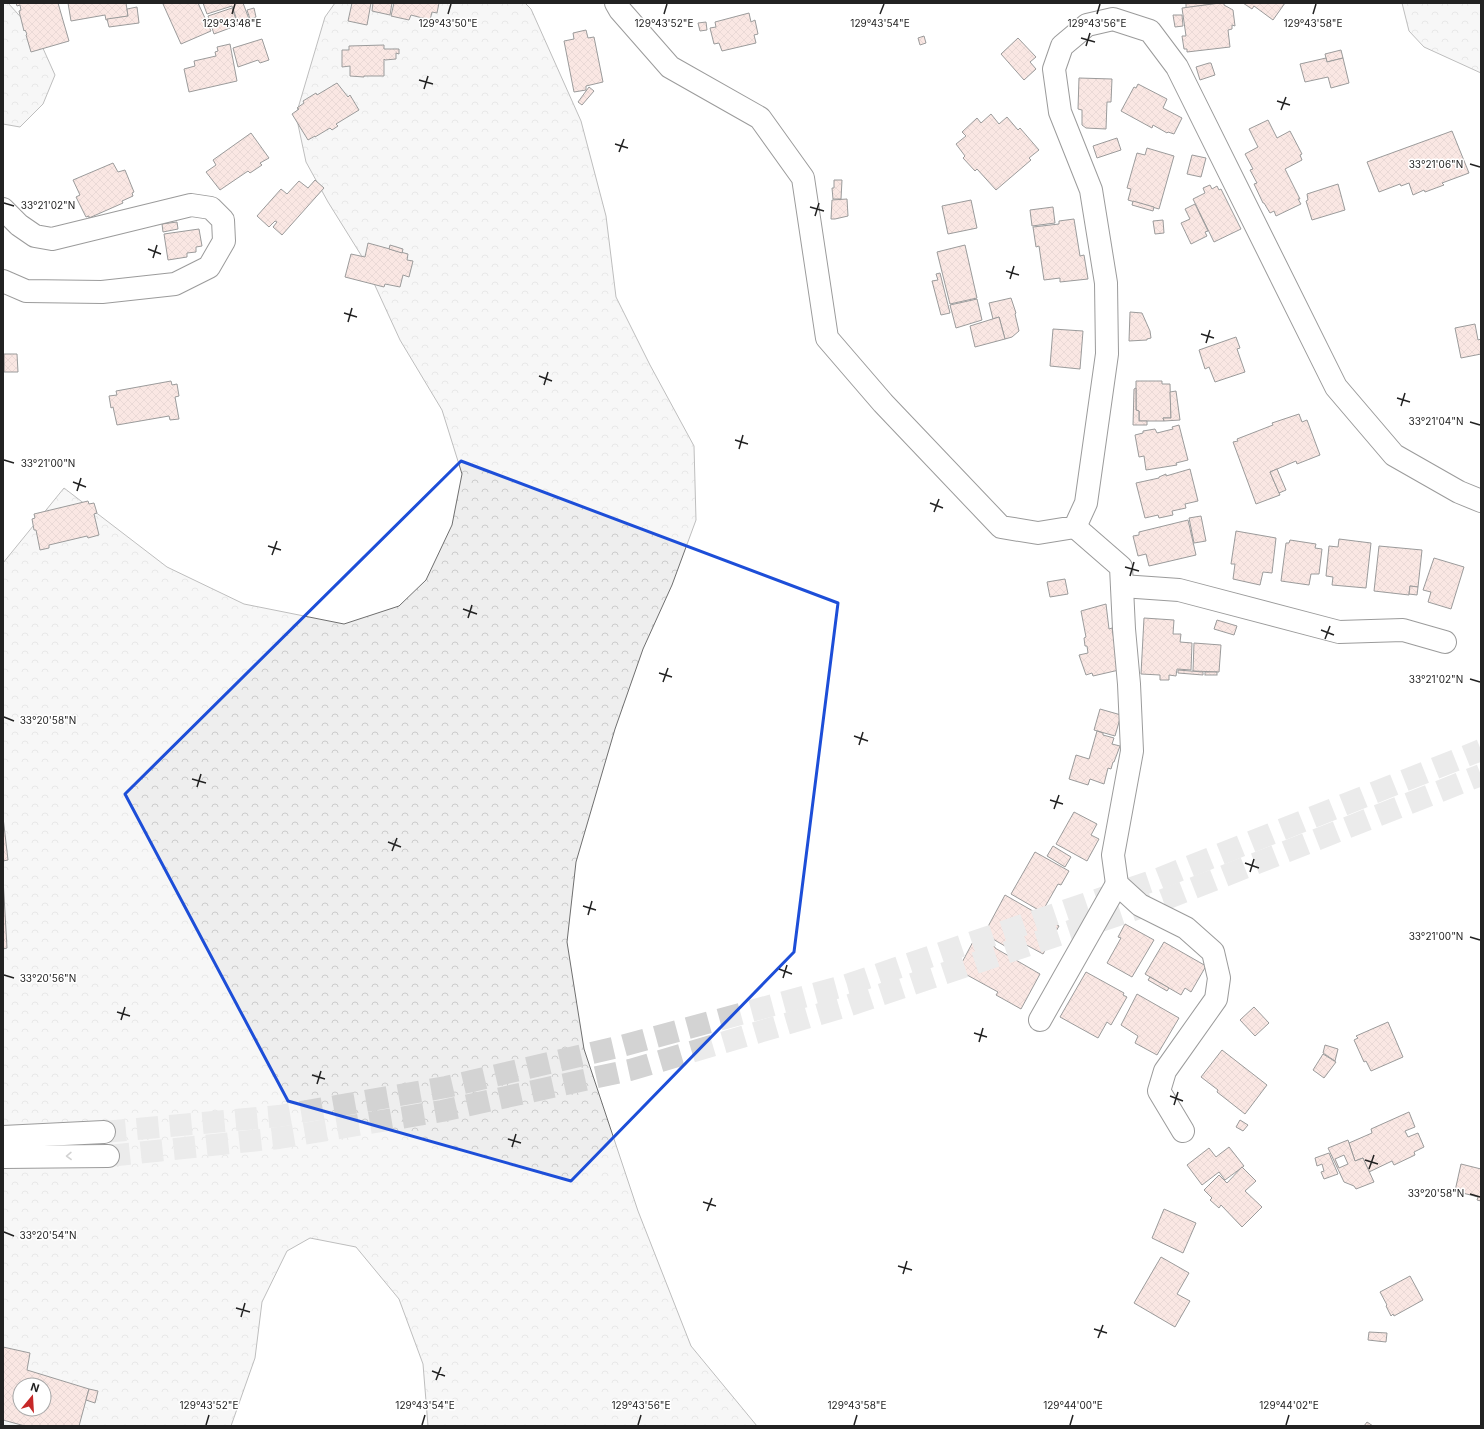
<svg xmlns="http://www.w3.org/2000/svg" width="1484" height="1429" viewBox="0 0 1484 1429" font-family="Inter,sans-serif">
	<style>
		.forest { fill: url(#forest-crowns); stroke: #6f6f6f; fill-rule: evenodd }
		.building { fill: url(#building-cross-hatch); stroke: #222; fill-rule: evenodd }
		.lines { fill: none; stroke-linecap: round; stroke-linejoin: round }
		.highway-tunnel { stroke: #d3d3d3; stroke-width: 22; stroke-dasharray: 22 11; stroke-linecap: butt }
		.minor-casing { stroke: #222; stroke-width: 24 }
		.highway-casing { stroke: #222; stroke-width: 24 }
		.minor { stroke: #fff; stroke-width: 22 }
		.highway { stroke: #fff; stroke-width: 22 }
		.oneway { stroke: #9c9c9c }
		.marked { fill: none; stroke: #1d4ed8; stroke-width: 3; stroke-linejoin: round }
		.ticks { fill: none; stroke: #222; stroke-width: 1.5 }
		.ticks-label { font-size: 10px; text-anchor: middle; fill: #222; stroke: #fff; stroke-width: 3; stroke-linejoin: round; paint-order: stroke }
	</style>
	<defs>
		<pattern id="forest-crowns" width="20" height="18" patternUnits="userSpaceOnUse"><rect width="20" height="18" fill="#eee"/><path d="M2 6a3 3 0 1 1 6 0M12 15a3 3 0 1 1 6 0" fill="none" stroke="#ccc"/></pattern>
		<pattern id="building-cross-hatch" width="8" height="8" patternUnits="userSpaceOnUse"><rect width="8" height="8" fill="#f3c9c0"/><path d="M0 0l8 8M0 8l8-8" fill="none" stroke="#d0aca5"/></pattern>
	</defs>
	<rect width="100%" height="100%" fill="#fff"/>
	<g class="forest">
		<path d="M3,3H8L37,35L55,75L43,104L20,127L3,124Z"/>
		<path d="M335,3H525L531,9L581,121L606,216L616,297L650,365L694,446L696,520L672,585L643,649L615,729L576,862L567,942L584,1049L638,1211L691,1346L757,1426H428L423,1364L399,1299L356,1247L310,1238L287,1251L262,1302L255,1358L231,1426H3V563L64,488L167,567L244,604L344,624L399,606L426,580L452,525L462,474L442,410L400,340L361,255L328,202L306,162L296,115L325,17ZM20,1385H44V1409H20Z"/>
		<path d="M1402,3H1481V73L1424,47L1409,31Z"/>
	</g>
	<g class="building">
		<path d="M16,3H58L69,41L31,52L26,35L27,34L25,30L24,31L19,11L21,10L20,5L17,6Z"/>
		<path d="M68,3H126L128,16L106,20L105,15L71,21Z"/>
		<path d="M165,3H198L211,31L181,44L163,4Z"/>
		<path d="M203,3H243L249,19L238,23L232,6L207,14Z"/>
		<path d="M352,3H371L367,25L348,21Z"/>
		<path d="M373,3H392L390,15L372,11Z"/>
		<path d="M394,3H439L437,13L432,12L430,20L411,15L409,20L391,16Z"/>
		<path d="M1186,3H1220L1186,8Z"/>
		<path d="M1220,3H1224V5L1233,10L1235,26L1232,25V29L1228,30L1230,47L1187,52V49H1184L1182,36H1186L1182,8Z"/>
		<path d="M1243,3H1285L1273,20L1254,6L1252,9Z"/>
		<path d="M137,7L139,23L109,27L107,19L128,16L127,9Z"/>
		<path d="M232,8L238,25L214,34L208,16Z"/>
		<path d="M254,8L256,17L250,19L247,10Z"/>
		<path d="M749,13L751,22L755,20L758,34L754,35L756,43L722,51L719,43L714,44L710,28L716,27L715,22Z"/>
		<path d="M1173,15H1182L1183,26L1175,27Z"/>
		<path d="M706,22L707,30L700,31L698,23Z"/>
		<path d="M586,30L588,38L594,37L603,82L586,86V90L574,92L564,41L574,39L573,33Z"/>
		<path d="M924,36L926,43L920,45L918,38Z"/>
		<path d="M1018,38L1036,57L1030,62L1036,69L1024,80L1001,54Z"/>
		<path d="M262,39L269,60L260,63L258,60L238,67L233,48Z"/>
		<path d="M230,44L237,81L189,92L184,69L195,66L194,61L216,56L215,52L218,51L217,47Z"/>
		<path d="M384,45V49H399V54L396,53V59L385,60L384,59V76H364V77L350,76V66L342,67V50H349V46Z"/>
		<path d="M1341,50L1343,58L1327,62L1325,54Z"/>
		<path d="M1326,58L1327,62L1343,58L1349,83L1331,88L1328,77L1305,82L1300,64Z"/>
		<path d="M1209,63H1211L1215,75L1200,80L1196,67Z"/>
		<path d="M1079,78L1112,79L1111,102H1107L1106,129L1086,128L1082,125V110L1078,109Z"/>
		<path d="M337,83L348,97L350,95L359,110L336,124L338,126L332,130L330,128L315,137V136L308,140L292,114L299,109L297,108L304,103L303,101L316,93L317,95Z"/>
		<path d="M1138,84L1167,99L1163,108L1182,118L1174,134L1168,132L1167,133L1153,125L1152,128L1121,111L1134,87L1136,88Z"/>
		<path d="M589,87L594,91L582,105L578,102Z"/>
		<path d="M991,114L999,124L1007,117L1018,130L1020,128L1039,150L1029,158L1031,160L996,190L977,169L975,171L963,158L965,156L956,144L966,136L962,132L977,118L981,123Z"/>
		<path d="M1268,120L1277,138L1290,131L1302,154L1300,155L1302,160L1285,169L1300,199H1298L1301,204L1276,216L1274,211L1270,213L1264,203H1263L1254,184L1257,183L1250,170L1253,169L1245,154L1258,147L1249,129Z"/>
		<path d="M1452,131L1469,173L1442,183L1444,185L1425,192L1424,190L1413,195L1409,183L1401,186L1400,184L1379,192L1367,162Z"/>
		<path d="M251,133L269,158L260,163L262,165L250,173L248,171L220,190L206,172L216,165L213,160Z"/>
		<path d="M1117,138L1121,150L1097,158L1093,146Z"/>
		<path d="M1147,148L1174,156L1159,209L1128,200L1131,189L1127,188L1137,153L1145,155Z"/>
		<path d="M1192,155L1206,158L1201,177L1187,174Z"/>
		<path d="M113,163L118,172L125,170L134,192L132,193L133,196L122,201L123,203L89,218V216L86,217L76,197L80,195L73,180Z"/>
		<path d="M315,180L324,188L282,235L273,227L277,222L275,221L269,227L257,216L281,189L287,194L299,181L308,188Z"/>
		<path d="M834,180H842L841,199H833L832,188H834Z"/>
		<path d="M1338,184L1345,210L1312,220L1306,201L1308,200L1307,194Z"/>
		<path d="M1210,185L1212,189L1217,186L1219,190L1221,189L1241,229L1214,242L1193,199L1205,193L1203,188Z"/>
		<path d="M847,199L848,216L835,219H831L832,200Z"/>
		<path d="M971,200L977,228L948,234L942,206Z"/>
		<path d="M1133,201L1154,207L1153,211L1132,205Z"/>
		<path d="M1195,204L1208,231L1205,232L1207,236L1191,244L1181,223L1190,219L1185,209Z"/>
		<path d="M1053,207L1055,223L1032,226L1030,210Z"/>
		<path d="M1074,219L1080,256L1084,255L1088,279L1060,282V278L1044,280L1039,246L1036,247L1033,227L1059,224V221Z"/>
		<path d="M1163,220L1164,233L1155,234L1153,221Z"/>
		<path d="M177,222L178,229L163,232L162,224Z"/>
		<path d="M199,229L202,246L196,247V252L187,253V257L168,260L164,234Z"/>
		<path d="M368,243L408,254L407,260L413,261L409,277L403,275L400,287L385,284L384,287L345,277L351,254L365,257Z"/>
		<path d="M390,245L403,249L402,253L389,249Z"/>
		<path d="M965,245L977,298L950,304L937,252Z"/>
		<path d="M940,273L950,313L941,315L932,281L938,280L936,274Z"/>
		<path d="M1011,298L1016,313L1015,314L1019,331L1012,337L1005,339L999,317L993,319L989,303Z"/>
		<path d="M977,299L982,320L956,328L950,305Z"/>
		<path d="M1130,312L1142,313L1150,331L1151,338L1147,339V340L1129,341Z"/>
		<path d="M999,317L1005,339L975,347L970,326Z"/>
		<path d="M1475,324L1478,340L1481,339V354L1461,358L1455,328Z"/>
		<path d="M1053,329L1083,331L1080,369L1050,366Z"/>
		<path d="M1236,337L1240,348L1237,349L1245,372L1215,382L1209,367L1205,369L1199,350Z"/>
		<path d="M4,354H17L18,372H4Z"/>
		<path d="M171,381L172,385L177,384L179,396L175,397L179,419L170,420L169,416L117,425L113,407L111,408L109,396L117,395L116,391Z"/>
		<path d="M1136,381H1162V384H1170L1171,418H1163L1164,421H1139V411L1136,410Z"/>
		<path d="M1136,388V410L1139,411V421H1147V425H1133L1134,389Z"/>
		<path d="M1176,391L1180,420L1164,421L1163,418H1171L1170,392Z"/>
		<path d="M1299,414L1302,422L1307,420L1320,455L1297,464L1296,461L1270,472L1280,495L1256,504L1233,442L1238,441L1237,439L1273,425L1272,423Z"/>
		<path d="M1179,425L1188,460L1176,463L1177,465L1146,470L1144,456L1139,457L1135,435L1143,433V431L1155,429L1157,433L1173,429L1172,427Z"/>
		<path d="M1190,469L1198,501L1185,504L1186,508L1172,511L1173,515L1159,518L1158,515L1145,518L1136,483L1159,478V477L1166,474V476Z"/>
		<path d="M1277,469L1286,490L1279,493L1270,472Z"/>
		<path d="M88,501L89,504L94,503L97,513L94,514L99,535L88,538L87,536L49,545V548L40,550L36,530H34L32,519L35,518L34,514Z"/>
		<path d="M1201,516L1206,541L1194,543L1189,518Z"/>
		<path d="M1188,520L1196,555L1149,566L1146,554L1138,556L1133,536L1139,535V532Z"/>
		<path d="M1236,531L1276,538L1272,573L1263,572L1260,585L1233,579L1235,564H1231Z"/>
		<path d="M1339,539L1371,543L1366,588L1332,585L1333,577L1326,576L1329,546L1338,547Z"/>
		<path d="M1290,540L1316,544L1315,548L1322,549L1319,574H1311L1309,585L1281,581L1286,543H1289Z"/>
		<path d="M1379,546L1422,550L1418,587L1410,586L1409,595L1374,591Z"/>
		<path d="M1434,558L1464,567L1451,609L1428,602L1431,592L1423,590Z"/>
		<path d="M1065,579L1068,594L1050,597L1047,582Z"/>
		<path d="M1410,586L1418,587L1417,595L1409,594Z"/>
		<path d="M1106,604L1109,629L1112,628L1119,670L1093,676L1092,673L1086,675L1079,655L1088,653L1087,646H1085L1084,638L1086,637L1081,611Z"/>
		<path d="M1144,618L1174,620L1173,634H1181L1180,642L1192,643L1191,670L1177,669L1176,676L1169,675V680H1160V675L1141,674Z"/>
		<path d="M1217,620L1237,626L1234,635L1214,629Z"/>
		<path d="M1194,643L1221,645L1219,672L1193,671Z"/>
		<path d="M1178,670L1203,672V675L1178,673Z"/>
		<rect x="1205" y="672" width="12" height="3"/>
		<path d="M1100,709L1121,715L1115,736L1094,730Z"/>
		<path d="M1097,731L1103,733V735L1114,738L1112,744L1120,746L1114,762H1113L1111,769L1108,768L1104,784L1090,779L1088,785L1069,779L1076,755L1089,759Z"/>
		<path d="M1074,812L1097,824L1091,835L1099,839L1087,861L1056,844Z"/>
		<path d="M3,817L8,860L3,861Z"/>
		<path d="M1053,846L1071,857L1065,867L1047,856Z"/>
		<path d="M1035,852L1069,871L1061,885L1058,884L1042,912L1011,894Z"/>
		<path d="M3,878L7,948L3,949Z"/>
		<path d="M1005,895L1059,926L1043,954L1010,936L1005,946L984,934Z"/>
		<path d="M1125,924L1154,940L1132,977L1107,963L1121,938L1118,937Z"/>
		<path d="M976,936L995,947V948L1040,974L1021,1009L996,995L998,992L958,970Z"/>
		<path d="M1164,942L1206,966L1191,992L1185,988L1181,995L1145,974Z"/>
		<path d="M1086,972L1124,993L1123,995L1127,997L1111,1025L1107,1022L1098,1038L1060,1017Z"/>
		<path d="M1150,977L1169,988L1167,991L1148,980Z"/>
		<path d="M1137,994L1179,1018L1157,1055L1135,1043L1138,1036L1121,1025Z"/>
		<path d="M1254,1007L1269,1023L1255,1036L1240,1020Z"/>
		<path d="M1388,1022L1403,1057L1371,1071L1366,1061L1364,1062L1354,1040L1358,1038L1356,1036Z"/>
		<path d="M1325,1045L1338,1049L1335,1061L1323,1053Z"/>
		<path d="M1222,1050L1267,1085L1245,1114L1217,1092L1218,1090L1201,1077Z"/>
		<path d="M1323,1054L1336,1062L1324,1078L1313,1070Z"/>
		<path d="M1409,1112L1415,1127L1405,1131L1408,1137L1418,1133L1424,1147L1414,1152L1415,1155L1394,1165L1392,1161L1369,1172L1363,1158L1355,1161L1349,1143L1372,1133L1371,1129Z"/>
		<path d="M1240,1120L1248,1125L1243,1131L1236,1127Z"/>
		<path d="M1348,1140L1355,1161L1363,1158L1374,1182L1356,1189L1354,1186L1344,1182L1328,1148ZM1344,1155L1348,1164L1339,1168L1335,1159Z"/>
		<path d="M1229,1147L1244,1166L1225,1180L1219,1172L1202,1185L1187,1165L1209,1148L1216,1157Z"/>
		<path d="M1329,1153L1338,1174L1324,1179L1321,1172L1324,1171L1322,1164L1317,1166L1315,1158Z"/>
		<path d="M1461,1164L1481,1169V1201L1477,1200L1478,1197L1455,1191Z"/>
		<path d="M1242,1167L1256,1181L1245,1191L1262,1207L1242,1227L1221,1205L1219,1208L1210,1200L1212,1198L1204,1190L1219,1175L1227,1183Z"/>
		<path d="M1164,1209L1196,1223L1183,1253L1152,1238Z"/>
		<path d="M1161,1257L1189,1273L1177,1294L1190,1301L1175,1327L1134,1303Z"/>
		<path d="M1410,1276L1423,1300L1394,1316L1393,1314L1391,1316L1386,1306L1387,1305L1380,1292Z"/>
		<path d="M1369,1332L1387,1333L1386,1342L1368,1340Z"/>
		<path d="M3,1347L30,1353L27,1370L89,1389L79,1426H25L3,1420ZM20,1385H44V1409H20Z"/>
		<path d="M89,1389L98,1391L95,1403L86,1400Z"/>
		<path d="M1367,1422L1373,1426H1364Z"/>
	</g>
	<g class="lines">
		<g class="highway-tunnel">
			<path d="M104,1132L279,1116L446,1087L622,1046L847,985L1158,879L1481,750"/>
			<path d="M108,1156L279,1138L442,1111L630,1070L847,1006L1163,900L1481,775"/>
		</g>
		<g class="minor-casing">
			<g id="minor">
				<path d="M616,3L620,10L670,67L760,118L803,178L827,338L883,403L1001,527L1038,533L1075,527L1086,503L1107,354L1106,283L1091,190L1060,112L1054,69L1062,46L1087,25L1113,19L1150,31L1177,67L1336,387L1394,455L1459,492L1481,501"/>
				<path d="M3,209L19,225L35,236L52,239L191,205L211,208L223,220L224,241L209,267L175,284L102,292L26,291L3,281"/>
				<path d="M1075,527L1121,567L1124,629L1129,684L1132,751L1113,855L1117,884L1140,905L1186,928L1213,952L1219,978L1216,999L1165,1071L1159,1091L1183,1131"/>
				<path d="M1122,586L1179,590L1339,632L1403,630L1445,642"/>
				<path d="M1040,1020L1117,884"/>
			</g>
		</g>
		<g class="highway-casing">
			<g id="highway">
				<path d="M3,1137L104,1132"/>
				<path d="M3,1157L108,1156"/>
			</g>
		</g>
		<use href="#minor" class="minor"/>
		<use href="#highway" class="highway"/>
	</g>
	<defs><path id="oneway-chevron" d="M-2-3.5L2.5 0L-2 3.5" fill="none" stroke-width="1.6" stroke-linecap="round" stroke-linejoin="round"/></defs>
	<use class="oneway" href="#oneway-chevron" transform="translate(69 1156) rotate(179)"/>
	<path d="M0 0H1484V1429H0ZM461,461L838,603L794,952L571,1181L288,1101L125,794Z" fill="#fff" fill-opacity=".55" fill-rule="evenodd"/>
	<path class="marked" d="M461,461L838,603L794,952L571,1181L288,1101L125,794Z"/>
	<path class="ticks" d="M232,14L235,4M448,14L451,4M664,14L667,4M880,14L884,4M1097,14L1100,4M1313,14L1316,4M1081,38L1095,42M1086,46L1090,33M419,80L433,84M424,89L428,76M1277,101L1290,105M1281,110L1286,97M615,144L628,148M619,152L624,139M1470,164L1480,167M4,203L14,206M810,207L824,211M815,216L819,203M148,249L161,254M153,258L157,245M1006,271L1019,275M1010,279L1014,266M344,313L357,317M348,322L352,308M1201,334L1214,338M1206,343L1210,330M539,376L552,381M544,385L548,372M1397,398L1410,402M1401,406L1405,393M1470,422L1480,425M735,440L748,444M739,449L743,435M4,460L14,463M73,482L86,487M77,491L81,478M930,503L943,508M934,512L939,499M268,546L281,550M272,555L277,541M1125,567L1139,571M1130,576L1134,562M463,609L477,614M468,618L472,605M1321,630L1334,635M1325,639L1330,626M659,673L672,677M1470,679L1480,682M663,682L668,668M4,717L14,721M854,736L868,741M859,745L863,732M192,779L206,783M197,787L201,774M1050,800L1063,804M1054,809L1059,795M388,842L401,847M392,851L397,838M1245,863L1259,868M1250,872L1254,859M583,906L596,910M588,915L592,901M1470,937L1480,940M779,969L792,974M4,975L14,978M783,978L787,965M117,1012L130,1016M121,1020L125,1007M974,1033L987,1037M979,1042L983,1028M312,1075L325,1079M317,1084L321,1071M1170,1096L1183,1101M1174,1105L1178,1092M508,1139L521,1143M512,1147L516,1134M1365,1160L1378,1164M1369,1169L1374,1155M1470,1194L1480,1197M703,1202L716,1206M707,1211L712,1198M4,1232L14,1236M898,1266L912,1270M903,1274L907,1261M236,1308L250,1312M241,1317L245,1303M1094,1329L1107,1333M1098,1338L1103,1325M432,1371L445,1376M436,1380L441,1367M206,1425L209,1415M422,1425L425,1415M638,1425L641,1415M854,1425L857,1415M1070,1425L1073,1415M1286,1425L1289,1415"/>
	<g class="ticks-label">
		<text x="232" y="27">129°43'48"E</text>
		<text x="448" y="27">129°43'50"E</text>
		<text x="664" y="27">129°43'52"E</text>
		<text x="880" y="27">129°43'54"E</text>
		<text x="1097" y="27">129°43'56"E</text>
		<text x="1313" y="27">129°43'58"E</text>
		<text x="1436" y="168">33°21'06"N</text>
		<text x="48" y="209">33°21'02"N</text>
		<text x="1436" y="425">33°21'04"N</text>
		<text x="48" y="467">33°21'00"N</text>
		<text x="1436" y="683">33°21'02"N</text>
		<text x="48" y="724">33°20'58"N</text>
		<text x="1436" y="940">33°21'00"N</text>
		<text x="48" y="982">33°20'56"N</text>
		<text x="1436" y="1197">33°20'58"N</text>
		<text x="48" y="1239">33°20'54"N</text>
		<text x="209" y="1409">129°43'52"E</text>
		<text x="425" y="1409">129°43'54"E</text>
		<text x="641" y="1409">129°43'56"E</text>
		<text x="857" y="1409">129°43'58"E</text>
		<text x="1073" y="1409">129°44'00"E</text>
		<text x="1289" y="1409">129°44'02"E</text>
	</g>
	<rect width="1484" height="1429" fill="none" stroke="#222222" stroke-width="8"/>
	<g transform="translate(32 1397) rotate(18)"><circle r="19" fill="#ffffff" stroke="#a7a7a7"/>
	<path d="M0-3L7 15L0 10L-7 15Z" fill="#c62828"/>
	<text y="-6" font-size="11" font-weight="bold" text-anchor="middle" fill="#222222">N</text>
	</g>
</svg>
